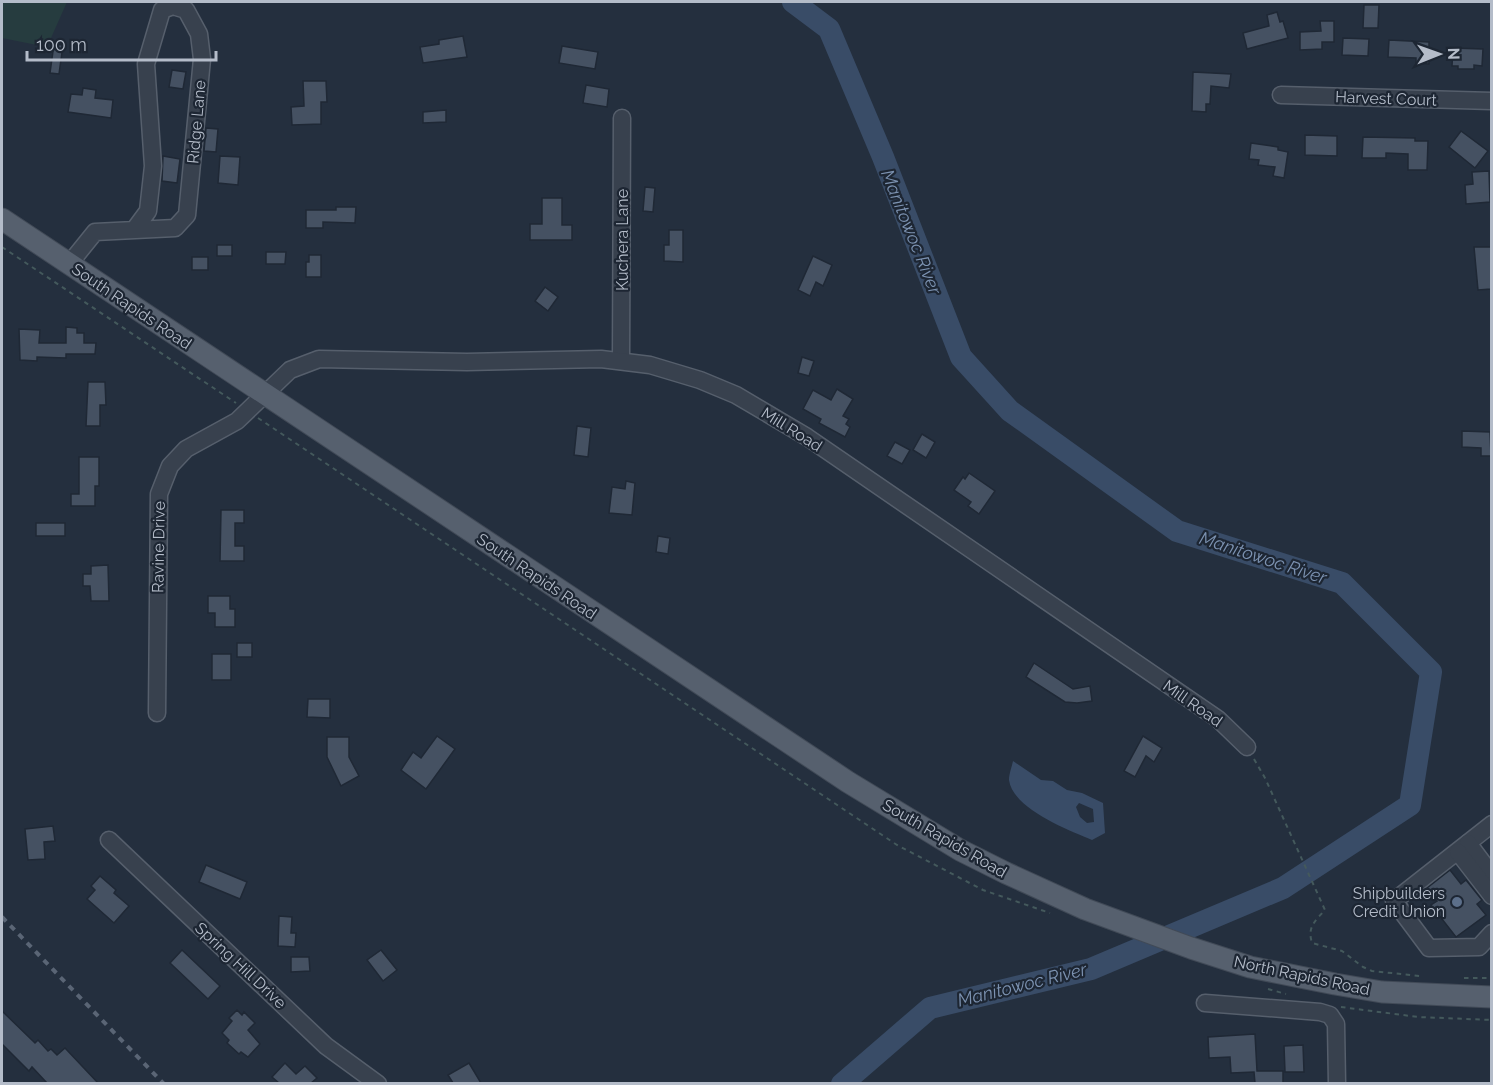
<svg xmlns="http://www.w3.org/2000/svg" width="1493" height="1085" viewBox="0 0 1493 1085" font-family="Raleway,sans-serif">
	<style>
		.green { fill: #263c3f }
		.water { fill: #394c67; fill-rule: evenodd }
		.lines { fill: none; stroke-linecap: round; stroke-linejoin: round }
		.river { stroke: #394c67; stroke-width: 22 }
		.building { fill: #455162; stroke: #1f2835; stroke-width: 1.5 }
		.minor-casing { stroke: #565f6c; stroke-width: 19 }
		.major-casing { stroke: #414a57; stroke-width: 23 }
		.path { stroke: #44595c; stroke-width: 2; stroke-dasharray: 4.5 4.5; stroke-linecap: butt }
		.minor { stroke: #38414e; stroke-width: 16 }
		.major { stroke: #56606e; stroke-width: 21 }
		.rail { stroke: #5a6575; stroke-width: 4; stroke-dasharray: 6 6; stroke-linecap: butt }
		.service-dot { fill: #5c6f8a; stroke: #1d2633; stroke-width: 2 }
		.labels { text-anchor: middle; stroke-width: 4.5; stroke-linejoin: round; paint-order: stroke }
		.street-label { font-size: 16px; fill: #b4bcc9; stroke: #1d2633 }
		.poi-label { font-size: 16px; fill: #b4bcc9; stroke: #1d2633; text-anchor: end }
		.water-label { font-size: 18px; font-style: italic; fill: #7c92b1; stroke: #1d2633 }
	</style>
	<rect width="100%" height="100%" fill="#242f3e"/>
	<path class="green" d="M2,2H67L47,47L2,38Z"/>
	<path class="water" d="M1013,761L1041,780L1053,781L1067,790L1082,793L1103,803L1105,833L1092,840C1068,830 1013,809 1009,780C1009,774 1012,766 1013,761ZM1079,803L1093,809L1094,822L1087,823L1080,817L1076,807Z"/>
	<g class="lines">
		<path class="river" d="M793,2L829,29L883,157L961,357L1010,411L1177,531L1342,583L1431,672L1410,805L1283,888L1091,969L930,1008L842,1084"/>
	</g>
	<g class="building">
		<path d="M1364,5H1379L1378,28H1363Z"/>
		<path d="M1277,12L1280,22L1283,21L1288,38L1247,49L1243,33L1269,26L1267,15Z"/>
		<path d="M1320,21H1334V42H1322V49L1300,50V32L1321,31Z"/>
		<path d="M463,36L467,57L423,63L420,47L439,44V40Z"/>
		<path d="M1343,38L1369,39L1368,56L1342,55Z"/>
		<path d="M1389,40L1429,42V64L1416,63V58L1388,57Z"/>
		<path d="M54,44L63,45L59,74L50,73Z"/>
		<path d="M562,46L598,52L595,69L559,63Z"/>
		<path d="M1453,48L1483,49L1482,66L1474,65V69H1458V66H1452Z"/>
		<path d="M172,70L186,72L183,89L169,87Z"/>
		<path d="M1193,72L1231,74L1229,88L1211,86L1210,104H1206V112L1192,111Z"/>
		<path d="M303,81H326L327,102H321V124L292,125L291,107L304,106Z"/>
		<path d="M586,85L609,89L607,107L583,103Z"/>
		<path d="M83,88L96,90L95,98L113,100L111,118L68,112L71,94L82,95Z"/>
		<path d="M446,110V122L423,123V112Z"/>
		<path d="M206,128L218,129L216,152L204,151Z"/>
		<path d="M1461,131L1488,151L1475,168L1449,147Z"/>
		<path d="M1305,135L1337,136V156L1305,155Z"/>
		<path d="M1363,137L1415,138V141H1428L1427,170H1408V154L1386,153V158H1362Z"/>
		<path d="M1251,143L1278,147V150L1288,152L1284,178L1273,176L1275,167L1258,165L1259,160L1249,159Z"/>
		<path d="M163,156L180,159L177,183L162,181Z"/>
		<path d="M220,156L240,157L238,185L218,183Z"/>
		<path d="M1489,171L1490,202L1466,204L1465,185L1473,184L1472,172Z"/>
		<path d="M645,187L655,188L653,212L643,211Z"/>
		<path d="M542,198H562V225H572V240H530V224H542Z"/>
		<path d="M336,207H356L355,223L323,222V228H306V210H336Z"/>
		<path d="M669,230H683V262L664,261V245H669Z"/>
		<rect x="217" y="245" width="15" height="11"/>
		<path d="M1474,247H1491V289L1478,290Z"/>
		<path d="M266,252H286L285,264H266Z"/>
		<path d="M309,255H321V277H306V262H309Z"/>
		<path d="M813,256L832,265L823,286L816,282L810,296L798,290Z"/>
		<rect x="192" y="257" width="16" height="13"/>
		<path d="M545,287L558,297L548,311L535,301Z"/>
		<path d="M66,327L77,328V333H84V343H96L95,354H66V358L37,357V361L20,360L19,329L40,330L39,343H66Z"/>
		<path d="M802,357L814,361L809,376L798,373Z"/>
		<path d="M88,382H105L106,405H100V426H86Z"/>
		<path d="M837,389L853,399L843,416L849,419L846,424L850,427L845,437L819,423L821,419L803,409L813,390L831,400Z"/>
		<path d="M577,426L591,428L588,457L574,455Z"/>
		<path d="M1462,431L1490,432L1491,456H1481V448L1462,447Z"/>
		<path d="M922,434L935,442L926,458L913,450Z"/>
		<path d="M895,442L910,450L902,464L887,456Z"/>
		<path d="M79,457H99V486H95V506H71V494H79Z"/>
		<path d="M969,473L995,491L979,514L968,506L971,502L954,490L963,477L965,479Z"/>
		<path d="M626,481L635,483L632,515L609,513L612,487L625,489Z"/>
		<path d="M221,510H244V523H235V546H244V561H220Z"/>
		<rect x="36" y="523" width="29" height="13"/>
		<path d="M658,536L670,538L668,554L656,552Z"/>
		<path d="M108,565L109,601H91L90,586H83V574H91V566Z"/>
		<path d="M208,596H230V609H235V627H215V613H208Z"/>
		<rect x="237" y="643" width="15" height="14"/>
		<rect x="212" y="654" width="19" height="26"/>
		<path d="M1034,663L1073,689L1090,686L1092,701L1077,703L1065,702L1026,677Z"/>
		<path d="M308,699H330V718L307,717Z"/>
		<path d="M437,736L455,749L426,789L401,770L413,752L421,758Z"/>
		<path d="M1143,736L1162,748L1154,762L1146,756L1135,777L1124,771Z"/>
		<path d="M327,737H349V757L359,776L341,786L327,757Z"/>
		<path d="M53,826L55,841L44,842L45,859L28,860L25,829Z"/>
		<path d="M206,865L247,882L240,899L199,882Z"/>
		<path d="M1450,870L1461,884L1466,880L1482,900L1477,904L1486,915L1456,937L1431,905L1437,901L1427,888Z"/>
		<path d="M100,876L116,890L114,893L129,906L114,923L87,899L95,890L91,886Z"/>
		<path d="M279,916L292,917L291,933H296L295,947L278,946Z"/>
		<path d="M182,950L220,986L208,999L170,963Z"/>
		<path d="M381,950L397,970L383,981L367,960Z"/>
		<path d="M291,957H309L310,971L291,972Z"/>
		<path d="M237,1010L242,1015L244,1012L255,1023L248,1030L260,1044L248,1057L241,1052L239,1054L227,1043L229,1040L222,1033L232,1021L229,1018Z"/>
		<path d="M2,1011L35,1043L38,1040L48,1051L51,1049L57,1055L65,1048L98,1083H47L32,1067L29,1071L2,1044Z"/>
		<path d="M1255,1034L1257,1071H1283V1083H1255L1254,1072L1231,1073L1230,1057L1209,1058L1208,1037Z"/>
		<path d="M1303,1045L1304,1072H1285L1284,1046Z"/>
		<path d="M285,1063L296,1074L305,1066L317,1078L311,1083H279L272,1077Z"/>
		<path d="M469,1063L481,1083H453L448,1075Z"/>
	</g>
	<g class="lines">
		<g class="minor-casing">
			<g id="minor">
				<path d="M1281,95L1492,101"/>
				<path d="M70,263L95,232L175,228L187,215L202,59L199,34L186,10L173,6L162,10L146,64L153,166L148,211L134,230"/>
				<path d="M621,361L622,118"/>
				<path d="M157,713L159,494L170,466L186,449L237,421L290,370L319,359L467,362L601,359L650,365L700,380L736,395L807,437L1218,719L1247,747"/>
				<path d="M1492,824L1394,901L1429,948L1479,947L1492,933"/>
				<path d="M109,840L326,1046L378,1084"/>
				<path d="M1468,843L1492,875"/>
				<path d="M1458,852L1492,896"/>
				<path d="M1205,1003L1320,1012L1330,1015L1336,1024L1337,1084"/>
			</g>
		</g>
		<g class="major-casing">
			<path id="major" d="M2,219L848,782L960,850L1006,873L1085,909L1191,948L1250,967L1335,984L1382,992L1492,997"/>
		</g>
		<g class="path">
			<path d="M2,247L236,403"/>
			<path d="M258,418L897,845L983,890L1050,913"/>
			<path d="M1254,759L1265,778L1325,910C1315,921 1307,927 1312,943L1342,951L1363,967L1372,971L1420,976"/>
			<path d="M1464,978H1492"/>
			<path d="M1268,989L1286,994"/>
			<path d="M1341,1007L1418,1017L1492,1020"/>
		</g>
		<use href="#minor" class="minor"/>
		<use href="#major" class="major"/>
		<path class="rail" d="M2,917L164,1084"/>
	</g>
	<circle class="service-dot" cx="1457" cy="902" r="6"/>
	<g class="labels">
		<g class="street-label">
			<text transform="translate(1386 98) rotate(2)" y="6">Harvest Court</text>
			<text transform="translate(196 122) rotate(-85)" y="6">Ridge Lane</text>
			<text transform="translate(622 240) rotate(-90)" y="6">Kuchera Lane</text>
			<text transform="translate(132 306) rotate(34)" y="6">South Rapids Road</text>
			<text transform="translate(792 429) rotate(32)" y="6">Mill Road</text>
			<text transform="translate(158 547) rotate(-89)" y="6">Ravine Drive</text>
			<text transform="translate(537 576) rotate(34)" y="6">South Rapids Road</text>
			<text transform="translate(1193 703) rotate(35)" y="6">Mill Road</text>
			<text transform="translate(945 838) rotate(30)" y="6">South Rapids Road</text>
			<text transform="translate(241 965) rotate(43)" y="6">Spring Hill Drive</text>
			<text transform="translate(1302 975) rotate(12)" y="6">North Rapids Road</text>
		</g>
		<g class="poi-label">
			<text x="1445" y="899">Shipbuilders<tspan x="1445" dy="18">Credit Union</tspan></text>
		</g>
		<g class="water-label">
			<text transform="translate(911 232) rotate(68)" y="6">Manitowoc River</text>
			<text transform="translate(1263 558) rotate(18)" y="6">Manitowoc River</text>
			<text transform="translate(1022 985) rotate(-14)" y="6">Manitowoc River</text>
		</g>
	</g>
	<rect width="1493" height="1085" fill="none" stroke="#b4bcc9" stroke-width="6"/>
	<g transform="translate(1439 54) rotate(89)" stroke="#1d2633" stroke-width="4.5" paint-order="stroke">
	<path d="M0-4.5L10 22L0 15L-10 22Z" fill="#b4bcc9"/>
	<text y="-9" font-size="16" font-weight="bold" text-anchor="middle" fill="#b4bcc9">N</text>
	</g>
	<path d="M27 51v9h189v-9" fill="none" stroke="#b4bcc9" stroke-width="3"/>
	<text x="36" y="51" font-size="18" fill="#b4bcc9" stroke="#1d2633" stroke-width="4.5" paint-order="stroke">100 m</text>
</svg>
